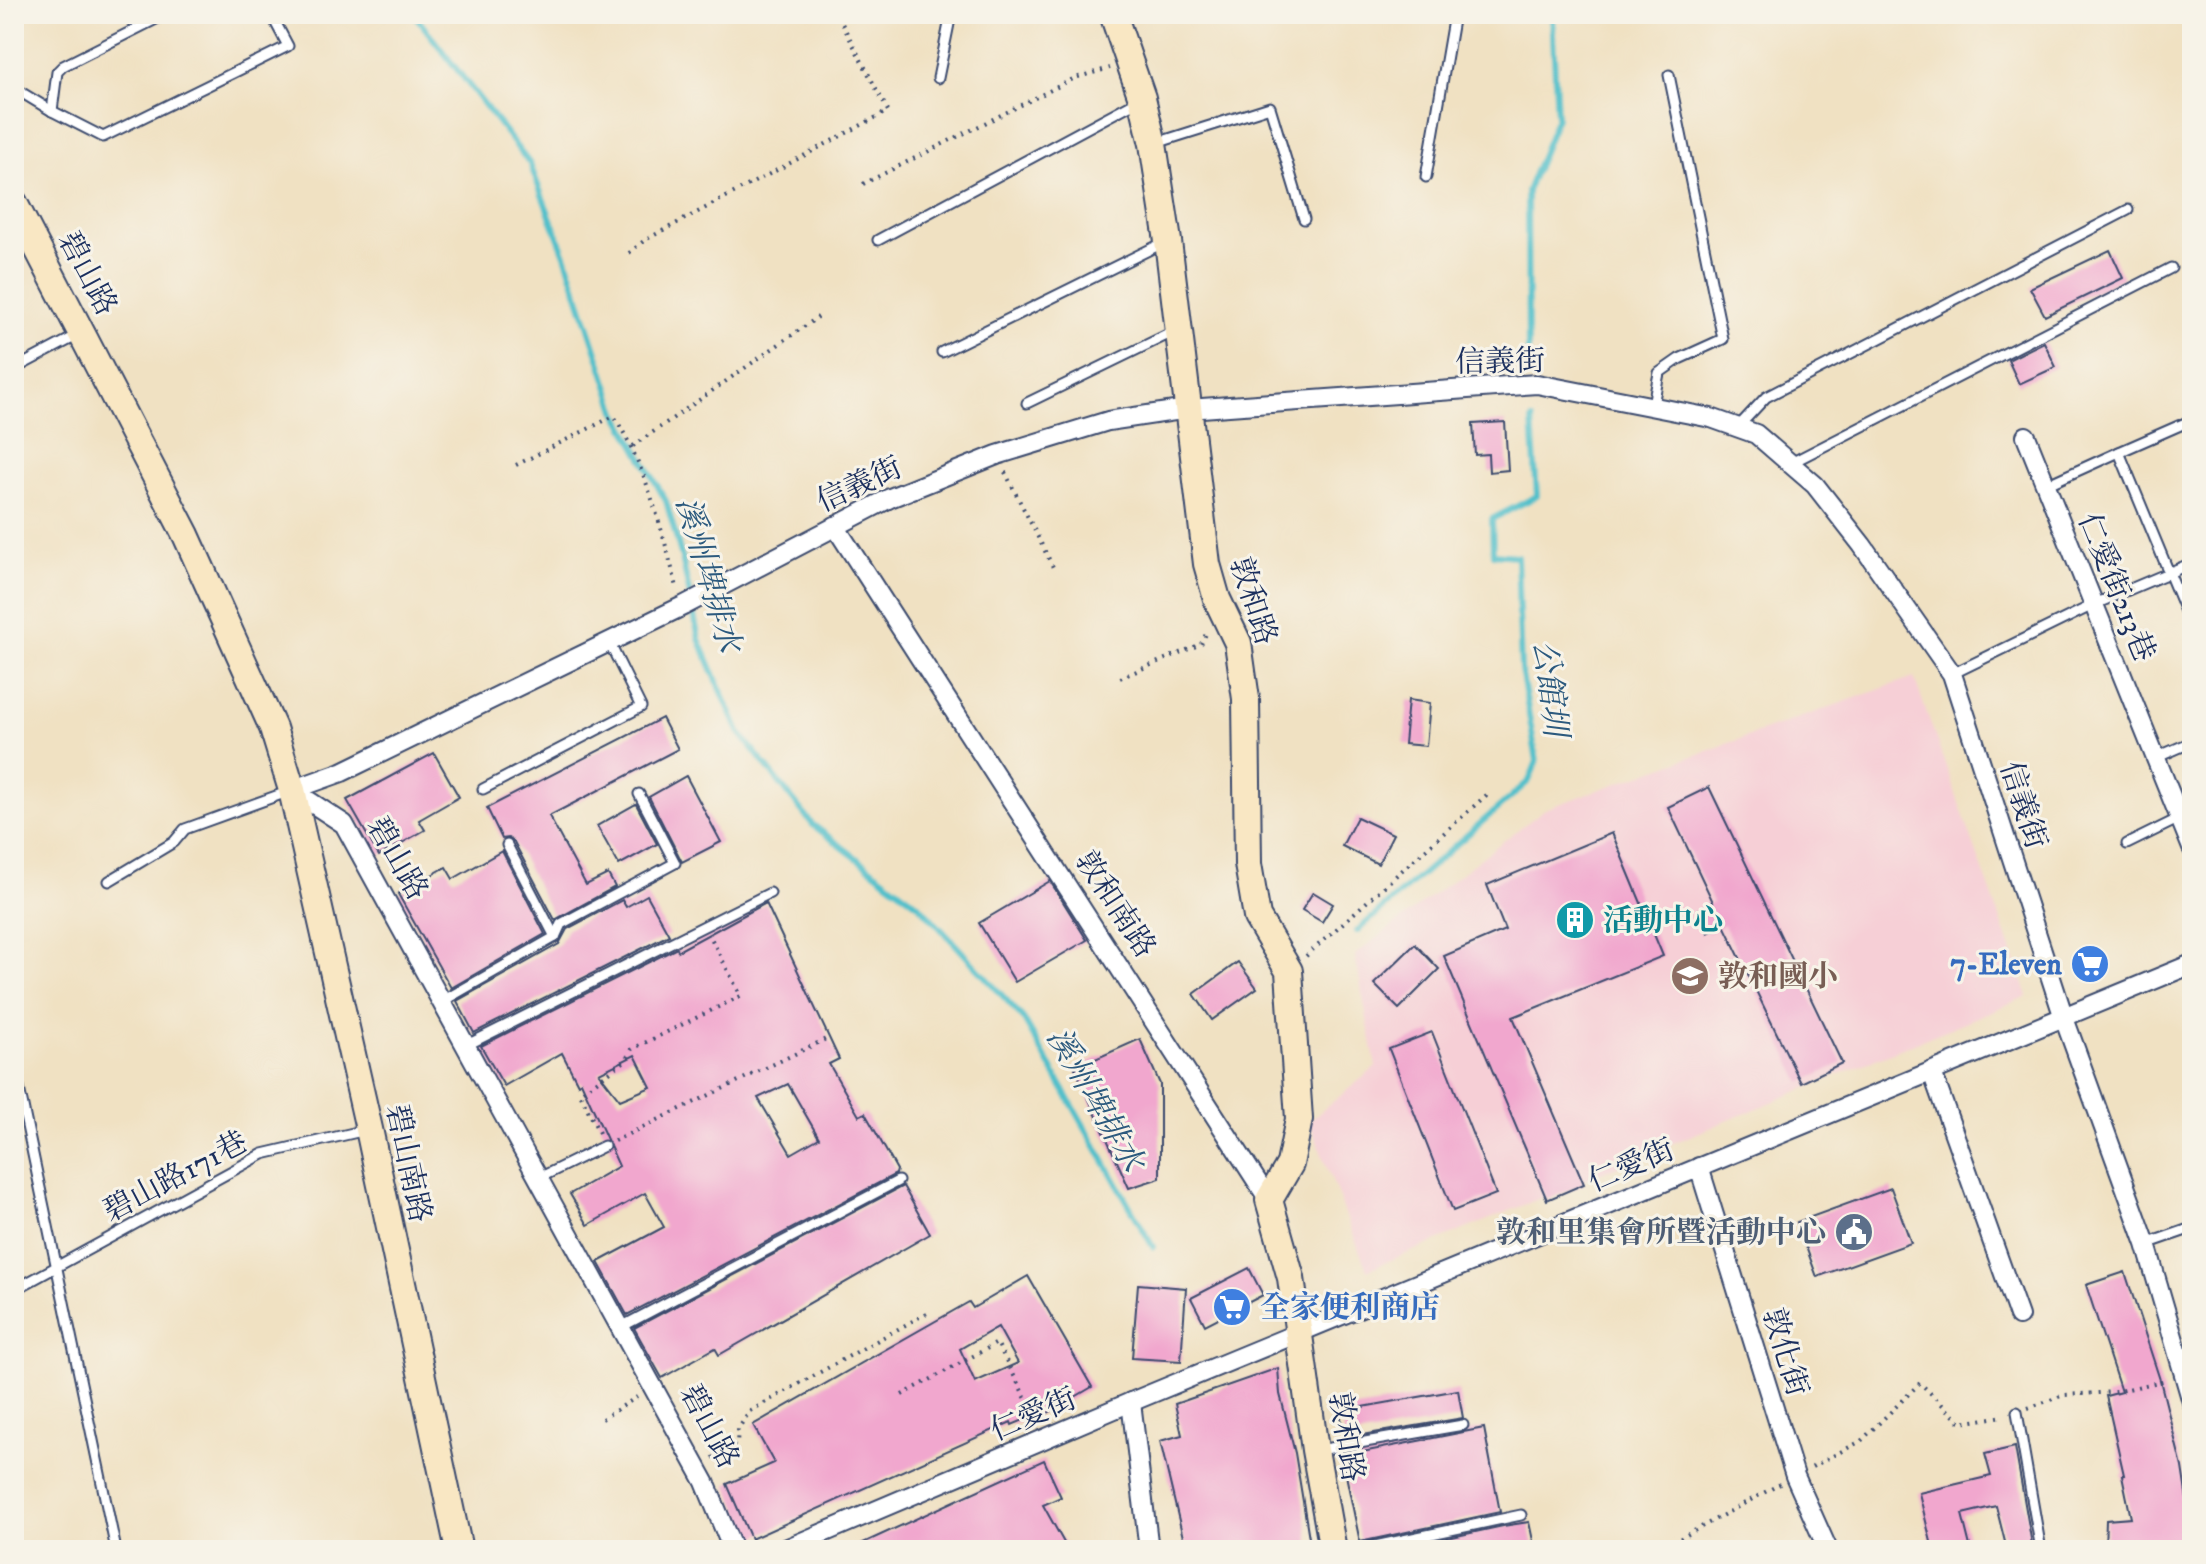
<svg xmlns="http://www.w3.org/2000/svg" width="2206" height="1564" viewBox="0 0 2206 1564" font-family="'IM FELL DW Pica','Noto Serif TC',serif">
	<style>
		.built { fill: #f6cfd6 }
		.lines { fill: none; stroke-linecap: round; stroke-linejoin: round }
		.stream { stroke: #53c0ca; stroke-width: 6 }
		.building { fill: #f1a7ce; fill-rule: evenodd }
		.lane-casing { stroke: #3b4a6d; stroke-width: 13 }
		.street-casing { stroke: #3b4a6d; stroke-width: 22 }
		.secondary-casing { stroke: #3b4a6d; stroke-width: 30 }
		.path { stroke: #3b4a6d; stroke-width: 4; stroke-dasharray: 2 6; stroke-linecap: butt }
		.lane { stroke: #fff; stroke-width: 9 }
		.street { stroke: #fff; stroke-width: 18 }
		.secondary { stroke: #f9e7c3; stroke-width: 26 }
		.labels { text-anchor: middle; stroke-width: 6; stroke-linejoin: round; paint-order: stroke }
		.street-label { font-size: 30px; fill: #1b2f5e; stroke: #f7f3e8 }
		.culture-label { font-size: 30px; font-weight: bold; fill: #0d838f; stroke: #f7f3e8; text-anchor: start }
		.shop-label { font-size: 30px; font-weight: bold; fill: #366cbe; stroke: #f7f3e8; text-anchor: end }
		.education-label { font-size: 30px; font-weight: bold; fill: #785e54; stroke: #f7f3e8; text-anchor: start }
		.service-label { font-size: 30px; font-weight: bold; fill: #4e5e75; stroke: #f7f3e8; text-anchor: end }
		.water-label { font-size: 32px; font-style: italic; fill: #2c5a7e; stroke: #f7f3e8 }
	</style>
	<rect width="100%" height="100%" fill="#f7f3e8"/>
	<filter id="ink" filterUnits="userSpaceOnUse"><feTurbulence type="fractalNoise" baseFrequency=".0125" numOctaves="2"/><feDisplacementMap in="SourceGraphic" scale="16" xChannelSelector="R" yChannelSelector="G"/><feConvolveMatrix kernelMatrix="1 2 1 2 8 2 1 2 1" color-interpolation-filters="sRGB"/></filter>
	<filter id="wash" filterUnits="userSpaceOnUse"><feTurbulence type="fractalNoise" baseFrequency=".006" numOctaves="4" result="noise"/><feDisplacementMap in="SourceGraphic" scale="32" xChannelSelector="R" yChannelSelector="G"/><feGaussianBlur stdDeviation="1.8" result="paint"/><feColorMatrix in="noise" values="0 0 0 0 0 0 0 0 0 0 0 0 0 0 0 0 0 1.4 0 .05"/><feComposite in="paint" operator="in"/></filter>
	<g filter="url(#wash)">
		<rect width="100%" height="100%" fill="#f0e1c2"/>
		<path class="built" d="M1914,677L2028,996L1367,1270L1309,1121L1376,1067L1355,955L1545,809Z"/>
		<g class="lines">
			<g class="stream">
				<path d="M414,14L530,164L565,255L617,413L666,501L682,558L699,639L739,732L813,825L920,906L1023,1018L1153,1247"/>
				<path d="M1528,357L1527,191L1557,117L1552,14"/>
				<path d="M1357,931L1529,781L1537,761L1521,669L1517,556L1493,554L1492,519L1537,496L1532,420"/>
			</g>
		</g>
		<g id="blocks">
			<g class="building">
				<path d="M2110,250L2123,278L2045,316L2030,288Z"/>
				<path d="M2044,342L2056,367L2019,384L2008,360Z"/>
				<path d="M1505,422L1508,470L1489,472L1488,454L1475,455L1473,424Z"/>
				<path d="M1408,700L1430,703L1426,746L1404,744Z"/>
				<path d="M662,718L678,749L549,816L586,885L608,874L615,887L555,920L514,842L508,838L502,839L487,808Z"/>
				<path d="M434,753L459,797L419,820L425,830L379,856L347,800Z"/>
				<path d="M686,776L721,842L682,862L649,797Z"/>
				<path d="M1709,787L1842,1063L1801,1083L1724,925L1708,933L1698,910L1713,902L1668,807Z"/>
				<path d="M636,804L657,844L619,865L597,826Z"/>
				<path d="M1357,817L1393,834L1378,864L1342,846Z"/>
				<path d="M1612,833L1663,956L1513,1017L1584,1184L1547,1200L1444,956L1505,930L1487,885Z"/>
				<path d="M502,851L545,934L451,988L398,894L446,867L453,879Z"/>
				<path d="M1050,881L1087,940L1015,982L979,923Z"/>
				<path d="M1313,892L1333,904L1322,922L1302,910Z"/>
				<path d="M647,895L669,935L474,1033L457,1001L559,944L567,929L622,900L626,907Z"/>
				<path d="M766,903L839,1059L829,1064L859,1116L865,1113L897,1170L896,1174L627,1315L598,1262L664,1227L645,1193L588,1225L570,1194L619,1166L581,1082L578,1084L562,1053L504,1086L481,1046L677,948L678,951ZM635,1055L651,1087L620,1100L599,1073ZM788,1084L819,1138L791,1154L758,1098Z"/>
				<path d="M1415,944L1439,969L1399,1009L1374,984Z"/>
				<path d="M1238,962L1257,988L1212,1020L1194,994Z"/>
				<path d="M1432,1032L1496,1194L1453,1211L1389,1049Z"/>
				<path d="M1140,1039L1160,1084V1178L1129,1188L1075,1068Z"/>
				<path d="M903,1186L930,1234L719,1355L715,1348L662,1378L634,1328Z"/>
				<path d="M1891,1188L1911,1243L1817,1277L1797,1222Z"/>
				<path d="M1249,1268L1263,1295L1205,1325L1191,1298Z"/>
				<path d="M2125,1272L2160,1380L2182,1467L2192,1532V1550H2105L2106,1520L2131,1518L2122,1475H2124L2106,1396L2121,1392L2086,1285Z"/>
				<path d="M1028,1276L1092,1387L1046,1414L1045,1411L1012,1425L1011,1422L751,1539L727,1484L774,1463L753,1425L969,1302L973,1308ZM998,1327L1018,1363L975,1382L960,1349Z"/>
				<path d="M1138,1284L1186,1288L1181,1361L1132,1358Z"/>
				<path d="M1278,1368L1280,1394L1295,1453L1311,1550H1186L1160,1441L1182,1435L1175,1404Z"/>
				<path d="M1458,1390L1463,1418L1344,1438L1340,1411Z"/>
				<path d="M1484,1428L1500,1512L1360,1542L1342,1456Z"/>
				<path d="M2015,1447L2033,1550H2007L1996,1506L1962,1514L1971,1550H1933L1919,1493L1991,1476L1985,1454Z"/>
				<path d="M1044,1460L1061,1497L1043,1505L1068,1550H848Z"/>
				<path d="M1529,1522L1535,1550H1392L1503,1526Z"/>
			</g>
		</g>
	</g>
	<g filter="url(#ink)">
		<use href="#blocks" fill-opacity="0" stroke="#3b4a6d" stroke-width="2"/>
		<g class="lines">
			<g class="lane-casing">
				<g id="lane">
					<path d="M938,78L951,14"/>
					<path d="M14,88L52,111L103,137L288,46L271,14"/>
					<path d="M52,111L57,72L63,66L166,14"/>
					<path d="M1156,143L1270,107L1304,219"/>
					<path d="M1426,177L1454,14"/>
					<path d="M878,240L1139,100"/>
					<path d="M942,352L1165,242"/>
					<path d="M14,369L80,334"/>
					<path d="M1027,403L1175,331"/>
					<path d="M1653,405L1659,373L1679,359L1723,339L1669,75"/>
					<path d="M2192,420L2119,452L2192,628"/>
					<path d="M1737,428L1766,397L2128,210"/>
					<path d="M1791,463L2171,268"/>
					<path d="M2046,485L2119,452"/>
					<path d="M1952,674L2095,604L2192,563"/>
					<path d="M2155,758L2192,742"/>
					<path d="M483,789L641,707L609,642"/>
					<path d="M2127,844L2192,812"/>
					<path d="M507,845L555,937"/>
					<path d="M109,881L174,842L185,829L290,791"/>
					<path d="M441,1002L555,937L561,924L675,863L639,794"/>
					<path d="M465,1046L770,893"/>
					<path d="M14,1064L116,1550"/>
					<path d="M539,1178L604,1146"/>
					<path d="M2146,1244L2192,1228"/>
					<path d="M14,1290L263,1154L366,1130"/>
					<path d="M621,1327L898,1181"/>
					<path d="M2017,1412L2041,1550"/>
					<path d="M1319,1450L1463,1425"/>
					<path d="M1356,1550L1521,1515"/>
				</g>
			</g>
			<g class="street-casing">
				<g id="street">
					<path d="M2026,436L2192,848"/>
					<path d="M835,526L1269,1200"/>
					<path d="M292,790L342,772L683,606L890,498L997,455L1108,421L1188,409L1537,384L1711,418L1756,434L1815,485L1862,545L1952,674L2064,1018L2146,1244L2192,1402"/>
					<path d="M292,790L344,824L705,1482L733,1550"/>
					<path d="M1932,1072L2019,1316"/>
					<path d="M1699,1167L1795,1476L1828,1550"/>
					<path d="M1131,1402L1149,1550"/>
					<path d="M783,1550L1131,1402L2192,964"/>
				</g>
			</g>
			<g class="secondary-casing">
				<g id="secondary">
					<path d="M1113,14L1142,98L1153,144L1168,241L1207,564L1217,599L1238,643L1246,699L1248,864L1257,917L1289,971L1299,1119L1290,1164L1269,1200L1291,1278L1315,1450L1333,1550"/>
					<path d="M14,203L186,535L273,728L292,790L369,1129L459,1550"/>
				</g>
			</g>
			<g class="path">
				<path d="M863,184L1075,78L1110,68"/>
				<path d="M629,253L645,240L888,111L837,14"/>
				<path d="M633,446L818,317"/>
				<path d="M516,465L614,416C648,471 660,525 677,587"/>
				<path d="M1005,472L1053,567"/>
				<path d="M1120,678L1201,644L1207,632"/>
				<path d="M1306,956L1491,791"/>
				<path d="M599,1133L580,1093L625,1061L632,1049L741,996L711,938"/>
				<path d="M614,1141L828,1038"/>
				<path d="M902,1395L997,1343L1038,1422"/>
				<path d="M2028,1408L2064,1395L2115,1392L2167,1380"/>
				<path d="M602,1419L637,1397"/>
				<path d="M713,1458L737,1443L738,1429L750,1411L927,1313"/>
				<path d="M1812,1467L1861,1441L1920,1383L1961,1423L2004,1416"/>
				<path d="M1659,1550L1780,1484"/>
			</g>
			<use href="#lane" class="lane"/>
			<use href="#street" class="street"/>
			<use href="#secondary" class="secondary"/>
		</g>
	</g>
	<defs>
		<g id="building-disc" transform="scale(2)"><circle r="9.5" fill="#0f9aa8" stroke="#f7f3e8"/><path d="M-4-6H4V6H1V3H-1V6H-4ZM-2.5-4.3h1.7v1.8h-1.7ZM.8-4.3h1.7v1.8H.8ZM-2.5-1h1.7V.8h-1.7ZM.8-1h1.7V.8H.8Z" fill="#fff"/></g>
		<g id="supermarket-disc" transform="scale(2)"><circle r="9.5" fill="#3f7fe0" stroke="#f7f3e8"/><path d="M-6-5.5h2.5l.6 2H6L4.5 2H-2.5L-4.4-4H-6ZM-1.5 3.2a1.3 1.3 0 1 0 .1 0ZM3 3.2a1.3 1.3 0 1 0 .1 0Z" fill="#fff"/></g>
		<g id="school-disc" transform="scale(2)"><circle r="9.5" fill="#8d6e63" stroke="#f7f3e8"/><path d="M0-5L7-2L0 1L-7-2ZM-4 1L0 2.5L4 1V4Q0 6-4 4Z" fill="#fff"/></g>
		<g id="civic-disc" transform="scale(2)"><circle r="9.5" fill="#5c6f8a" stroke="#f7f3e8"/><path d="M-.6-6.5H3V-4.5H.6V-3L4-1V1h2V6H-6V1h2V-1L-.6-3ZM-1.2 2.5V6h2.4V2.5Z" fill="#fff"/></g>
	</defs>
	<g fill-rule="evenodd">
		<use href="#building-disc" x="1575" y="920"/>
		<use href="#supermarket-disc" x="2090" y="964"/>
		<use href="#school-disc" x="1690" y="976"/>
		<use href="#civic-disc" x="1854" y="1232"/>
		<use href="#supermarket-disc" x="1232" y="1307"/>
	</g>
	<g class="labels">
		<g class="street-label">
			<text transform="translate(88 273) rotate(62)" y="10">碧山路</text>
			<text transform="translate(1500 361) rotate(-1)" y="10">信義街</text>
			<text transform="translate(859 484) rotate(-25)" y="10">信義街</text>
			<text transform="translate(2117 587) rotate(68)" y="10">仁愛街213巷</text>
			<text transform="translate(1254 601) rotate(72)" y="10">敦和路</text>
			<text transform="translate(2024 805) rotate(72)" y="10">信義街</text>
			<text transform="translate(398 858) rotate(60)" y="10">碧山路</text>
			<text transform="translate(1116 904) rotate(57)" y="10">敦和南路</text>
			<text transform="translate(409 1163) rotate(78)" y="10">碧山南路</text>
			<text transform="translate(1631 1165) rotate(-23)" y="10">仁愛街</text>
			<text transform="translate(175 1176) rotate(-28)" y="10">碧山路171巷</text>
			<text transform="translate(1786 1352) rotate(73)" y="10">敦化街</text>
			<text transform="translate(1033 1414) rotate(-23)" y="10">仁愛街</text>
			<text transform="translate(710 1426) rotate(62)" y="10">碧山路</text>
			<text transform="translate(1347 1437) rotate(81)" y="10">敦和路</text>
		</g>
		<g class="culture-label">
			<text x="1603" y="930">活動中心</text>
		</g>
		<g class="shop-label">
			<text x="2062" y="974">7-Eleven</text>
			<text x="1260" y="1317" text-anchor="start">全家便利商店</text>
		</g>
		<g class="education-label">
			<text x="1718" y="986">敦和國小</text>
		</g>
		<g class="service-label">
			<text x="1826" y="1242">敦和里集會所暨活動中心</text>
		</g>
		<g class="water-label">
			<text transform="translate(709 574) rotate(74)" y="11">溪州埤排水</text>
			<text transform="translate(1551 688) rotate(83)" y="11">公館圳</text>
			<text transform="translate(1096 1099) rotate(60)" y="11">溪州埤排水</text>
		</g>
	</g>
	<rect width="2206" height="1564" fill="none" stroke="#f7f3e8" stroke-width="48"/>
</svg>
